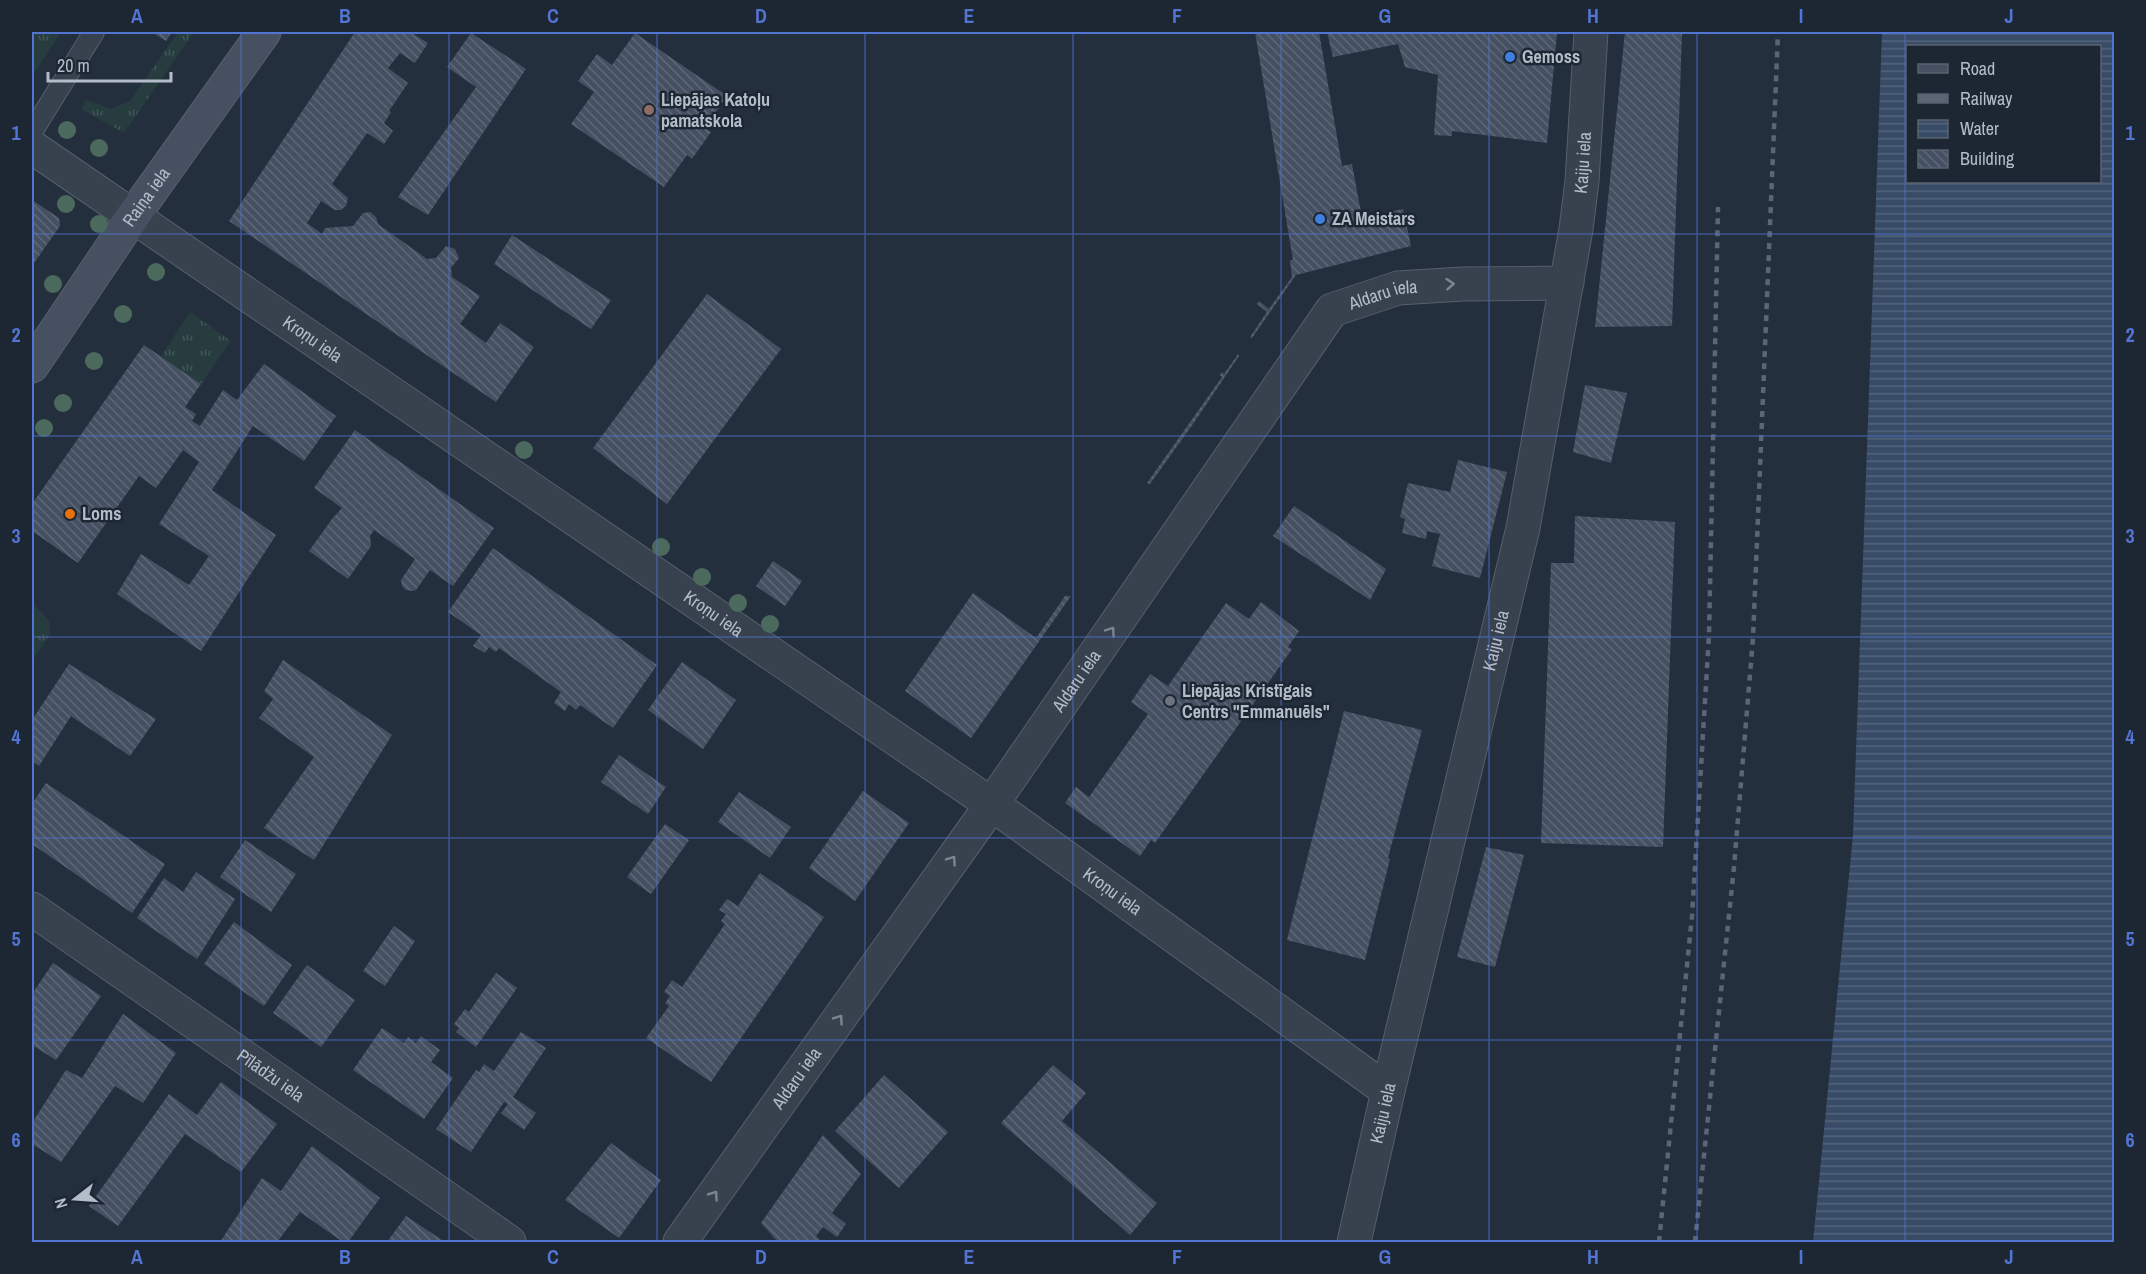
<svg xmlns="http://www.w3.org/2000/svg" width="2146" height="1274" viewBox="0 0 2146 1274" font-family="'Archivo Narrow',sans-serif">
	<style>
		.grass { fill: url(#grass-tufts) }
		.water { fill: url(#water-rules); fill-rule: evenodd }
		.building { fill: url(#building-back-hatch) }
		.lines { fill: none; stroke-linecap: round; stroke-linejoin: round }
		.lane-casing { stroke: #565f6c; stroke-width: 22 }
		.street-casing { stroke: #565f6c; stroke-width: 35 }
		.secondary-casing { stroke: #565f6c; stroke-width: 35 }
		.lane { stroke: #38414e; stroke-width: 20 }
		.street { stroke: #38414e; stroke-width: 33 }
		.secondary { stroke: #465061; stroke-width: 33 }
		.rail { stroke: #5a6575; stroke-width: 4.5; stroke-dasharray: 6 6; stroke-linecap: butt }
		.tree { fill: #4b6a5d }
		.oneway { stroke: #7c8592 }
		.grid { fill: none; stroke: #5274d3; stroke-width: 1.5; stroke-opacity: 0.55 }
		.shop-dot { fill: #3f7fe0; stroke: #1d2633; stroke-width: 2 }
		.education-dot { fill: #8d6e63; stroke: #1d2633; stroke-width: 2 }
		.food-dot { fill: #e8710a; stroke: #1d2633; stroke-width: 2 }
		.worship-dot { fill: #6b7280; stroke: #1d2633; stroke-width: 2 }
		.labels { text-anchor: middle; stroke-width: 5; stroke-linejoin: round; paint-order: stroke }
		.poi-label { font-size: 18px; font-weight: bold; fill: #b4bcc9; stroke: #1d2633; text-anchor: start }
		.street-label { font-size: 18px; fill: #b4bcc9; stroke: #1d2633 }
		.neatline { fill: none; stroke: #5274d3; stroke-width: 2 }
		.grid-label { font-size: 20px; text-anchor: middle; font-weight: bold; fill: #5274d3 }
	</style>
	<defs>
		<pattern id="grass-tufts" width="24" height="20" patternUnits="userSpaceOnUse" patternTransform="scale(1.5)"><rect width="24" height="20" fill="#263c3f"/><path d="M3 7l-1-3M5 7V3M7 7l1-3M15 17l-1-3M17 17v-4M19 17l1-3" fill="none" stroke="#435659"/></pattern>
		<pattern id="water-rules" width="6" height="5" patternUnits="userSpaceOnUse" patternTransform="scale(1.5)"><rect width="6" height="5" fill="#394c67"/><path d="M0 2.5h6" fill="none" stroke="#53647b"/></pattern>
		<pattern id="building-back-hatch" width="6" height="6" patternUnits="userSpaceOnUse" patternTransform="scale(1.5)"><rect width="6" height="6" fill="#455162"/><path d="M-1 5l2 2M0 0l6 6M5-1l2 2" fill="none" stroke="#5d6877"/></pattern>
	</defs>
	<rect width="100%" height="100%" fill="#242f3e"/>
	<g class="grass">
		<path d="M32,32H61L32,76Z"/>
		<path d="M178,32H194L124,133L81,109L86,100L111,109L130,101Z"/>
		<path d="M190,312L231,341L201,384L161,356Z"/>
		<path d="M32,603L50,622V634L32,661Z"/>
	</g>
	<path class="water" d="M1882,32H2114V1242H1813L1853,835ZM1908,46H2100V182H1908Z"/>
	<g class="building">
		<path d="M152,32H172L166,41Z"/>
		<path d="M355,32H415L413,34L428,43L415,63L400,53L388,68L408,83L389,111L391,112L384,123L393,131L384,144L367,133L332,184L348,198L346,206L341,210H335L321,201L307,223L322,234L325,228L353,226L363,213L370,212L376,217L378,224L427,259L436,258L446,246L455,249L459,258L451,268L452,277L480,296L460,324L486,343L500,323L534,347L496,402L229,221Z"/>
		<path d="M1255,32H1319L1342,166L1352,164L1362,218L1403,209L1411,246L1296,275L1252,338L1250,337L1267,312L1257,304L1259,301L1269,309L1292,277L1290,260H1293Z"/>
		<path d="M1327,32H1557L1547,143L1452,131V136L1434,135L1438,75L1405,67L1398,44L1333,57Z"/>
		<path d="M1625,32H1682L1672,326L1595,327Z"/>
		<path d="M471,33L526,69L428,215L398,197L476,87L447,67Z"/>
		<path d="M635,33L727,96L705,128L711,132L692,159L687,155L664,187L571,124L594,92L578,81L597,54L612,65Z"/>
		<path d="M32,200L59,218L60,226L34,263L32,262Z"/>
		<path d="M512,235L611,300L591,329L494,264Z"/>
		<path d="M707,294L781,349L667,504L593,448Z"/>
		<path d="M144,345L201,384L185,407L196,414L192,421L200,426L223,390L237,400L264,364L336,416L304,461L253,426L212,490L276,535L201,651L117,594L141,554L189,585L209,556L159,524L199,462L183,450L156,488L139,476L78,563L32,531V504Z"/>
		<path d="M1238,354L1239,356L1193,424L1150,484L1147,483L1222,377L1220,375L1222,372L1224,374Z"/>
		<path d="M1585,385L1627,393L1611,463L1573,452Z"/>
		<path d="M355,430L494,528L453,586L430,570L416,590L412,591L406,590L402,586L401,580L415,559L374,530L370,536L371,546L348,579L309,551L332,519L342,508L314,488Z"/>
		<path d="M1458,460L1507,472L1480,578L1432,566L1440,534L1427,531L1426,539L1402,533L1405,519L1400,517L1408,483L1450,492Z"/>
		<path d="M1294,506L1386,569L1370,600L1273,536Z"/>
		<path d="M1575,516L1675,522L1663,847L1541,843L1551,563H1574Z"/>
		<path d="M493,548L657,665L613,728L580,705L576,710L569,704L565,711L554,703L561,692L499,648L496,652L489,647L485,653L473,646L481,635L448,612Z"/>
		<path d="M773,561L802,581L785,606L756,586Z"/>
		<path d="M973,593L1036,638L1065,596H1071L971,738L905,691Z"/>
		<path d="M1261,602L1299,631L1288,647L1292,649L1155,843L1151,840L1140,856L1065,803L1076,787L1089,797L1148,714L1131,702L1150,674L1168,686L1226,603L1249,619Z"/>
		<path d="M283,660L392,735L314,860L264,828L314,757L259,718L273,699L264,691Z"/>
		<path d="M682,662L736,700L703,749L648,710Z"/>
		<path d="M69,664L156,719L130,756L71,716L39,766L32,761V720Z"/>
		<path d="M1344,711L1422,730L1388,858L1390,859L1365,960L1287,940Z"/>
		<path d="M619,755L666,787L648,814L601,782Z"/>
		<path d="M46,783L165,864L132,913L32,844V804Z"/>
		<path d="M863,791L909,823L855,901L809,868Z"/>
		<path d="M739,792L791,827L770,858L718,822Z"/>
		<path d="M665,824L689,840L651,894L627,877Z"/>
		<path d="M245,840L296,874L271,912L220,877Z"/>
		<path d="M1486,847L1524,855L1495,967L1457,957Z"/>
		<path d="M196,872L235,899L197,959L137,918L164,878L183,892Z"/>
		<path d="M760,873L824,917L711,1082L646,1038L669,1006L665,1003L670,996L664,992L672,980L682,987L725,924L721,921L726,914L719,910L727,899L738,906Z"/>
		<path d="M234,922L292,965L264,1006L204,964Z"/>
		<path d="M394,926L415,941L385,986L363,971Z"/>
		<path d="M53,963L101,996L56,1060L32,1045V994Z"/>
		<path d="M307,965L355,1000L321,1047L273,1013Z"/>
		<path d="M496,973L517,988L476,1047L456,1032L459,1028L454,1024L465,1009L469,1012Z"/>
		<path d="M123,1014L176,1053L143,1103L115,1086L61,1162L32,1144V1123L66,1070L82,1078Z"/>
		<path d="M382,1028L404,1043L408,1037L416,1043L421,1036L440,1050L431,1062L453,1078L424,1119L353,1070Z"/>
		<path d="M521,1032L546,1048L513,1097L536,1113L524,1130L501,1113L508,1104L504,1102L471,1152L436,1129L476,1070L479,1072L484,1064L494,1071Z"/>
		<path d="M1053,1065L1086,1093L1062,1121L1157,1203L1130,1235L1001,1123Z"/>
		<path d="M884,1075L948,1132L899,1188L835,1131Z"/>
		<path d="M221,1082L277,1124L241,1172L185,1134L118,1226L89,1206L169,1094L197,1115Z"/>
		<path d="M823,1135L861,1174L832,1213L846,1224L837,1237L823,1227L816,1236L822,1242H778L761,1223Z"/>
		<path d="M611,1143L661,1180L619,1238L565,1200Z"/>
		<path d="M312,1146L380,1198L348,1242H343L300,1212L277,1242H220L262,1178L281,1191Z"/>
		<path d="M406,1216L445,1242H387Z"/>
	</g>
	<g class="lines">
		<g class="lane-casing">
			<path id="lane" d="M32,132L94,32"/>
		</g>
		<g class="street-casing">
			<g id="street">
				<path id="s1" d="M32,147L1007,815L1388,1091"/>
				<path id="s2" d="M32,909L509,1242"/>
				<path id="s3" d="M680,1242L992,804L1332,310L1398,288L1463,284L1567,283"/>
				<path id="s4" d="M1354,1242L1388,1091L1523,528L1576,229L1582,181L1591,32"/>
			</g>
		</g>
		<g class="secondary-casing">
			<g id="secondary">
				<path id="s5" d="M32,366L133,216L264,32"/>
			</g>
		</g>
		<use href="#lane" class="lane"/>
		<use href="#street" class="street"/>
		<use href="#secondary" class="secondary"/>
		<g class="rail">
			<path d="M1659,1242L1692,916L1709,635L1718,207"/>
			<path d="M1695,1242L1734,867L1753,638L1778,32"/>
		</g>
	</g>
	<g class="tree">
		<circle cx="67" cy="130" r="9"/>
		<circle cx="99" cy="148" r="9"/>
		<circle cx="66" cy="204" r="9"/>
		<circle cx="99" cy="224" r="9"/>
		<circle cx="156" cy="272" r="9"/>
		<circle cx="53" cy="284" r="9"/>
		<circle cx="123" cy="314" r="9"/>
		<circle cx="94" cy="361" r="9"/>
		<circle cx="63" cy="403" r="9"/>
		<circle cx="44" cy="428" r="9"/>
		<circle cx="524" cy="450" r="9"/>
		<circle cx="661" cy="547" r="9"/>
		<circle cx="702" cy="577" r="9"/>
		<circle cx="738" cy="603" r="9"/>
		<circle cx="770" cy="624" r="9"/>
	</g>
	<defs><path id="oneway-chevron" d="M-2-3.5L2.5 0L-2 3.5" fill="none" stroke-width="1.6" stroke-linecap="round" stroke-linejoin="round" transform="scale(1.5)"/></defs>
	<g class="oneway">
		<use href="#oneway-chevron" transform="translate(1450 284) rotate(-4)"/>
		<use href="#oneway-chevron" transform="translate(1111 631) rotate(-55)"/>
		<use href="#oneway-chevron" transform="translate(952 860) rotate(-55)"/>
		<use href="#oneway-chevron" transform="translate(839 1019) rotate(-55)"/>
		<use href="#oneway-chevron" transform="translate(714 1195) rotate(-55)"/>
	</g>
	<path class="grid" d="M241,32V1242M449,32V1242M657,32V1242M865,32V1242M1073,32V1242M1281,32V1242M1489,32V1242M1697,32V1242M1905,32V1242M32,234H2114M32,436H2114M32,637H2114M32,838H2114M32,1040H2114"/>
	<g class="shop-dot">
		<circle cx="1510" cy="57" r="6"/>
		<circle cx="1320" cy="219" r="6"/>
	</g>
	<circle class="education-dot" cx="649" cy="110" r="6"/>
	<circle class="food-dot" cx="70" cy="514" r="6"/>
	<circle class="worship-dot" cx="1170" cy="701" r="6"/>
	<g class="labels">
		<g class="poi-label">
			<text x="1522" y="63">Gemoss</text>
			<text x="661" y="106">Liepājas Katoļu<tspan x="661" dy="21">pamatskola</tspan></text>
			<text x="1332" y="225">ZA Meistars</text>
			<text x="82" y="520">Loms</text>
			<text x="1182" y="697">Liepājas Kristīgais<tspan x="1182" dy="21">Centrs "Emmanuēls"</tspan></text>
		</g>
		<g class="street-label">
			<text dy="6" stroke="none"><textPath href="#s4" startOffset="1104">Kaiju iela</textPath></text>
			<text dy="6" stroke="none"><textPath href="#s5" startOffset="204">Raiņa iela</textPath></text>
			<text dy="6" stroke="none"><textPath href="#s3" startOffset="1191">Aldaru iela</textPath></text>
			<text dy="6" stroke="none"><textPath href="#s1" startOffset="340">Kroņu iela</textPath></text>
			<text dy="6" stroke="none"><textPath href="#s1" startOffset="826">Kroņu iela</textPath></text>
			<text dy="6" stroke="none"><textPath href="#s4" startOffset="618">Kaiju iela</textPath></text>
			<text dy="6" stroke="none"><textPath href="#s3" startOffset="687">Aldaru iela</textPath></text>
			<text dy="6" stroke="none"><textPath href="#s1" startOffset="1312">Kroņu iela</textPath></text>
			<text dy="6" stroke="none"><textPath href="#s2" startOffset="291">Pīlādžu iela</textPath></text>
			<text dy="6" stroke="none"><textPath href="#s3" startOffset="201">Aldaru iela</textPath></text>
			<text dy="6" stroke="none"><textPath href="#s4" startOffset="132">Kaiju iela</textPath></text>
		</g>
	</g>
	<rect width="2146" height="1274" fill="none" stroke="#1d2633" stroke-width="66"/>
	<rect x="1906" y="45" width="195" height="138" fill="#1d2633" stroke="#59626f" stroke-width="1.5"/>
	<rect x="1918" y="64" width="30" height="9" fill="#465061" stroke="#59626f" stroke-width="1.5"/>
	<text x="1960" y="75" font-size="18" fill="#b4bcc9">Road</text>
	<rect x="1918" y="94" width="30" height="9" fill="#5a6575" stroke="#59626f" stroke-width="1.5"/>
	<text x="1960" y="105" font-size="18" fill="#b4bcc9">Railway</text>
	<rect x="1918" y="120" width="30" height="18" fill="url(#water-rules)" stroke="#59626f" stroke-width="1.5"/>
	<text x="1960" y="135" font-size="18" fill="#b4bcc9">Water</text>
	<rect x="1918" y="150" width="30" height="18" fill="url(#building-back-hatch)" stroke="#59626f" stroke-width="1.5"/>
	<text x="1960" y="165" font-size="18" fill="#b4bcc9">Building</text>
	<g transform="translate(75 1199) rotate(253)" stroke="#1d2633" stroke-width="4.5" paint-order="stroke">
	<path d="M0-4.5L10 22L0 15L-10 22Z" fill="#b4bcc9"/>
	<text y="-9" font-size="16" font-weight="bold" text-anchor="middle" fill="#b4bcc9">N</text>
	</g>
	<path d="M48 72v9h123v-9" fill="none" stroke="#b4bcc9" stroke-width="3"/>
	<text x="57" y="72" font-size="18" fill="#b4bcc9" stroke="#1d2633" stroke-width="4.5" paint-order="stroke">20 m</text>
	<rect x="33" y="33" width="2080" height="1208" class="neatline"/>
	<g class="grid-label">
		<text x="137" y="23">A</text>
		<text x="345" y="23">B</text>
		<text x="553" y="23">C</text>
		<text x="761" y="23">D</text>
		<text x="969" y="23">E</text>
		<text x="1177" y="23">F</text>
		<text x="1385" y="23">G</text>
		<text x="1593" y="23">H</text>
		<text x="1801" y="23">I</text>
		<text x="2009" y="23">J</text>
		<text x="16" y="140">1</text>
		<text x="2130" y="140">1</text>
		<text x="16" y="342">2</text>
		<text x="2130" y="342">2</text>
		<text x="16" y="543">3</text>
		<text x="2130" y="543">3</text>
		<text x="16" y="744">4</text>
		<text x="2130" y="744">4</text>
		<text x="16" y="946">5</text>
		<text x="2130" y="946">5</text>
		<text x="16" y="1147">6</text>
		<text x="2130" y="1147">6</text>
		<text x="137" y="1264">A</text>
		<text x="345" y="1264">B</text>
		<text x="553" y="1264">C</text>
		<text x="761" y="1264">D</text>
		<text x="969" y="1264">E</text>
		<text x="1177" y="1264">F</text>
		<text x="1385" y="1264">G</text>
		<text x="1593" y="1264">H</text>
		<text x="1801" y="1264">I</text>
		<text x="2009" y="1264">J</text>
	</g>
</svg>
